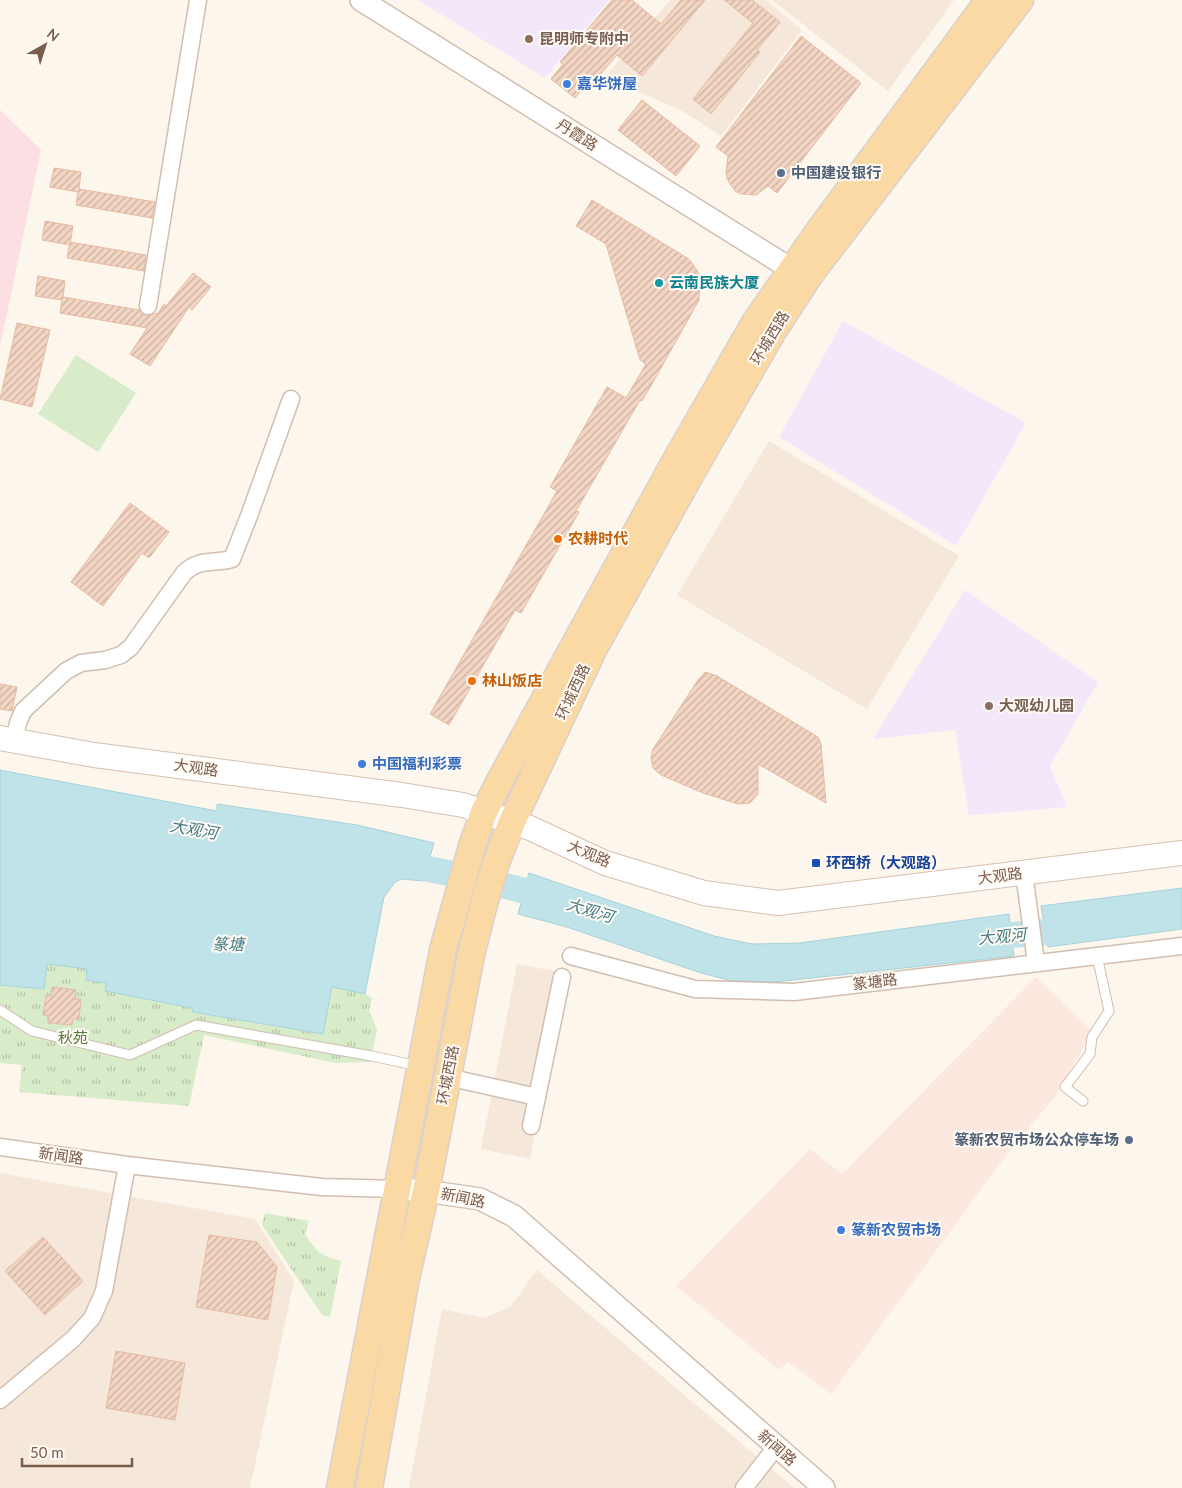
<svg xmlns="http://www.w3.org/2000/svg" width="1182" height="1488" viewBox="0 0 1182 1488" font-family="Lato,'Noto Sans SC',sans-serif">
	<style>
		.residential { fill: #f5e8da }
		.commercial { fill: #fde8e0 }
		.education { fill: #f3e8fa }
		.medical { fill: #fbdfe3 }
		.grass { fill: url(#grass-tufts) }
		.garden { fill: #d8ecc9 }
		.water { fill: #bfe3e8; stroke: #a5d3da }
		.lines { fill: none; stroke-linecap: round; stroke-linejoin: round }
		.river { stroke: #bfe3e8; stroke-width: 26 }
		.building { fill: url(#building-hatch); stroke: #e6bba3 }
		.service-casing { stroke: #d1beb0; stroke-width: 11 }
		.minor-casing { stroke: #d1beb0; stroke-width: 19 }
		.tertiary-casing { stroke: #d1beb0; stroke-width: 24 }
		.secondary-casing { stroke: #d6c0b0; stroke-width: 26 }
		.primary-casing { stroke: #dad1cd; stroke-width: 29 }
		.service { stroke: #fff; stroke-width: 9 }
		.minor { stroke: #fff; stroke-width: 16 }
		.tertiary { stroke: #fff; stroke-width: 21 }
		.secondary { stroke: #fff; stroke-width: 24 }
		.primary { stroke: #fbd9a5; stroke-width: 26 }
		.education-dot { fill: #8d6e63; stroke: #fffaf3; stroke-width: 2 }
		.shop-dot { fill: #3f7fe0; stroke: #fffaf3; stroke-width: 2 }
		.service-dot { fill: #5c6f8a; stroke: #fffaf3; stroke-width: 2 }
		.culture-dot { fill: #0f9aa8; stroke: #fffaf3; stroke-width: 2 }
		.food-dot { fill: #e8710a; stroke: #fffaf3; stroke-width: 2 }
		.transit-dot { fill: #1a4fb4; stroke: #fffaf3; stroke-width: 2 }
		.labels { text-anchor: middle; stroke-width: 4; stroke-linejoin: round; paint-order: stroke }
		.education-label { font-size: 15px; font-weight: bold; fill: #785e54; stroke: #fffaf3; text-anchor: start }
		.shop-label { font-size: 15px; font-weight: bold; fill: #366cbe; stroke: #fffaf3; text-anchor: start }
		.street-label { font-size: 15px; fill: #7a5c4d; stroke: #fffaf3 }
		.service-label { font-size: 15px; font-weight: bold; fill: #4e5e75; stroke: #fffaf3; text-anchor: start }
		.culture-label { font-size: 15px; font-weight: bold; fill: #0d838f; stroke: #fffaf3; text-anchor: start }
		.food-label { font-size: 15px; font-weight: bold; fill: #c56008; stroke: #fffaf3; text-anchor: start }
		.transit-label { font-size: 15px; font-weight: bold; fill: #164399; stroke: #fffaf3; text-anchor: start }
		.park-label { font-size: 15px; fill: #537a41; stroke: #fffaf3 }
		.water-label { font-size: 16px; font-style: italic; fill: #437c86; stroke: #fffaf3 }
	</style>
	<defs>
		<pattern id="grass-tufts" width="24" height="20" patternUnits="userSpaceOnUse" patternTransform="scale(1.25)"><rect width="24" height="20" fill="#d8ecc9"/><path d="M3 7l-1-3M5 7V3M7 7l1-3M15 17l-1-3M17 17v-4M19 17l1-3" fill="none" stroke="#b4c2a5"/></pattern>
		<pattern id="building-hatch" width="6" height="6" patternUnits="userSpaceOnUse" patternTransform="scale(1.25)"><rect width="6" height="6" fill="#f3d5c3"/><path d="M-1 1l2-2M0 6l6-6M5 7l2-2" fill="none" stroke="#cab0a1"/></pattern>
	</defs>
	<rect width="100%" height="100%" fill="#fdf6ec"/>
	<g class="residential">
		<path d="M670,0H766L802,30L721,136L684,112L605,77Z"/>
		<path d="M772,0H954L888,91Z"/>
		<path d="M769,441L959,556L867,709L677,595Z"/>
		<path d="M517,964L565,973L530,1159L481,1149Z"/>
		<path d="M0,1173L255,1219L294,1281L250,1488H0Z"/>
		<path d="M537,1270L794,1488H409L442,1309L484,1318L511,1306Z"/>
	</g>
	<path class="commercial" d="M1036,977L1094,1033L1087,1041L1056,1096L1020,1138L996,1169L831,1394L788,1362L779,1370L676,1286L810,1149L842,1174Z"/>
	<g class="education">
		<path d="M418,0H609L545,78Z"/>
		<path d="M843,321L1026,423L956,546L779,437Z"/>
		<path d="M965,590L1098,682L1050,766L1067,807L969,815L955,730L873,739Z"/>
	</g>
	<path class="medical" d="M0,110L41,150L0,347Z"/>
	<g class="grass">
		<path d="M47,964L87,969L86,980L106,983L105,991L193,1008V1012L323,1034L332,987L365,994L372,998L369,1010L377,1030L370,1062L335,1063L204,1035L189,1106L19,1092L22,1065L0,1063V985L44,988Z"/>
		<path d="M265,1213L309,1221L305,1234C316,1252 322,1256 341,1261L330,1317L322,1315L262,1225Z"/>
	</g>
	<path class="garden" d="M76,355L136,393L98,452L38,414Z"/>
	<g class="water">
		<path d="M0,770L217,811V804L357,825L434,843L423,881L402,879L395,882L384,897L365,994L332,987L323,1034L193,1012L192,1008L105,991L106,983L86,980L87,969L47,964L44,989L0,985Z"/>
		<path d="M529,873L714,936L752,944L800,943L1009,914L1014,956L775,982L732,981L698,972L567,927L518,914Z"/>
		<path d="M1182,888V929L1048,947L1041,906Z"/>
	</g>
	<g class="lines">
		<g class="river">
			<path d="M391,862C448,872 504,884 560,901"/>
			<path d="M977,938L1046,932L1080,927"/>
		</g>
	</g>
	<g class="building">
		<path d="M612,0H632L661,24L681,0H705L642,76L617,55L588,89L585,86L575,98L551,79L563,64L560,62Z"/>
		<path d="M724,0H752L780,22L757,50L760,52L711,114L693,99L753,23Z"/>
		<path d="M801,36L861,83L777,193L768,186L756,195L741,194L735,191L727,179L726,172L728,156L716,147Z"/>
		<path d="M642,100L700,146L676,176L618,130Z"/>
		<path d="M54,168L81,172L79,189L155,202L152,218L76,205L78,192L50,187Z"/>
		<path d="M592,200L689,259L698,272L700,280L699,300L652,384L642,401L640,400L576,511L579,512L521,613L515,610L449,725L430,714L557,491L550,487L607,387L626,398L646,364L640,360L606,244L576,226Z"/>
		<path d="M45,221L73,226L70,245L42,240Z"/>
		<path d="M70,242L146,255L144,271L67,258Z"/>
		<path d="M193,273L211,287L192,310L189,307L150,366L130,354L147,328L60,313L62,300L35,296L38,276L65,281L63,297L139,310L142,314L151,315L158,313L164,304L166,306Z"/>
		<path d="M17,323L50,330L32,407L0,399Z"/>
		<path d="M130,503L169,532L149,558L142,553L103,606L71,582Z"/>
		<path d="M705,672L717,676L818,737L821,744L826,803L758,764V794L750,803L738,804L703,793L661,775L653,768L651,758L653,749L698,680Z"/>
		<path d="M0,684L17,687L12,711L0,709Z"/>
		<path d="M52,987L76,990L75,999H81L79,1019H73L72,1025L48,1023L49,1016L43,1015L46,995L51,996Z"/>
		<path d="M209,1235L257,1242L277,1267L268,1320L196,1307Z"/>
		<path d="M43,1237L83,1281L45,1315L5,1271Z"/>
		<path d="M116,1351L185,1363L175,1420L106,1408Z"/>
	</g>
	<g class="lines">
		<g class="service-casing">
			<g id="service">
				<path d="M0,1010L32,1031L130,1055L196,1025L372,1056L418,1066"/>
				<path d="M1083,1101L1065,1087L1090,1054L1092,1037L1109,1011L1097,956"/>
			</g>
		</g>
		<g class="minor-casing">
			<g id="minor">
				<path d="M148,306L198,0"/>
				<path d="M14,741L18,723L23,711L66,671L81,663L105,660L121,655L131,647L184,573C199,558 213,564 232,559L249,516L291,399"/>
				<path d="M1024,873L1036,963"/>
				<path d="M571,956L695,989L794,992L1182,946"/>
				<path d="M447,1077L537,1097"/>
				<path d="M531,1126L562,977"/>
				<path d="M0,1147L127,1165L322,1187L398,1189"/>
				<path d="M0,1400L73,1339L92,1318L104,1291L127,1165"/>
				<path d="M744,1488L776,1447"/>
			</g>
		</g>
		<g class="tertiary-casing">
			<g id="tertiary">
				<path d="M361,0L791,269"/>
				<path d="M398,1189L426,1191L480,1199L514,1216L824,1488"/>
			</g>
		</g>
		<g class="secondary-casing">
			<path id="secondary" d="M0,738L94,755L402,795L463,805L530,828L605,863L704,893L778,903L1182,853"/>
		</g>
		<g class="primary-casing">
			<g id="primary">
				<path d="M340,1488L443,950L472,846L484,812L502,777L676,460L756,321L821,228L989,0"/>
				<path d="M369,1488L406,1278L426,1191L471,955L484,904L496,863L512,822L593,650L693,470L773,331L811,273L1020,0"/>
			</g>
		</g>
		<use href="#service" class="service"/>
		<use href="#minor" class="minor"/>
		<use href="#tertiary" class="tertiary"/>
		<use href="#secondary" class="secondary"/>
		<use href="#primary" class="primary"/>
	</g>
	<g class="education-dot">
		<circle cx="529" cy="39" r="5"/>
		<circle cx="989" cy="706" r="5"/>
	</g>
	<g class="shop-dot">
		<circle cx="567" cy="84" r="5"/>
		<circle cx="362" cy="764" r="5"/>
		<circle cx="841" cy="1230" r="5"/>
	</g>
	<g class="service-dot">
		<circle cx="781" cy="173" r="5"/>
		<circle cx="1129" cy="1140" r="5"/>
	</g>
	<circle class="culture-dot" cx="659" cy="283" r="5"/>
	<g class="food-dot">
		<circle cx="558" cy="539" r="5"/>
		<circle cx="472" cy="681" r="5"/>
	</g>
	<rect class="transit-dot" x="811" y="858" width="10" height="10" rx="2.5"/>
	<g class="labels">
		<g class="education-label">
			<text x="539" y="44">昆明师专附中</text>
			<text x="999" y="711">大观幼儿园</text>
		</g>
		<g class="shop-label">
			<text x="577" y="89">嘉华饼屋</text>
			<text x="372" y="769">中国福利彩票</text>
			<text x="851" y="1235">篆新农贸市场</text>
		</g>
		<g class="street-label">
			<text transform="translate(577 135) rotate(32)" y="5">丹霞路</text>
			<text transform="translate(770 338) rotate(-59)" y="5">环城西路</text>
			<text transform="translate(573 692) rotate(-65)" y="5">环城西路</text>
			<text transform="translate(196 768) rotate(8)" y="5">大观路</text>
			<text transform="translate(589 854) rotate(23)" y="5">大观路</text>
			<text transform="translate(1000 876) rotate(-7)" y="5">大观路</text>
			<text transform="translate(875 982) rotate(-7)" y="5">篆塘路</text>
			<text transform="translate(448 1075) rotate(-79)" y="5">环城西路</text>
			<text transform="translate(61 1156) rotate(8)" y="5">新闻路</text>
			<text transform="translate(463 1198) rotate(12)" y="5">新闻路</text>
			<text transform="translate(777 1448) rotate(41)" y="5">新闻路</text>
		</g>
		<g class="service-label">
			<text x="791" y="178">中国建设银行</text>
			<text x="1119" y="1145" text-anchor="end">篆新农贸市场公众停车场</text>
		</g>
		<g class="culture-label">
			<text x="669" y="288">云南民族大厦</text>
		</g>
		<g class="food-label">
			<text x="568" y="544">农耕时代</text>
			<text x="482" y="686">林山饭店</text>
		</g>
		<g class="transit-label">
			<text x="826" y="868">环西桥（大观路）</text>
		</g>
		<g class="park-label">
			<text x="73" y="1043">秋苑</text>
		</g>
		<g class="water-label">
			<text transform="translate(194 829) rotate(10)" y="6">大观河</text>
			<text transform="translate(590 910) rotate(17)" y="6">大观河</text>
			<text transform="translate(1002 936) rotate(-5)" y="6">大观河</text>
			<text x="228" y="950">篆塘</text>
		</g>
	</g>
	<g transform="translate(45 45) rotate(39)" stroke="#fffaf3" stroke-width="4" paint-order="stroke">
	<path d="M0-4L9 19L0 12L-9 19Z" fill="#7a5c4d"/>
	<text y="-8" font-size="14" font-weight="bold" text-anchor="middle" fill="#7a5c4d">N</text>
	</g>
	<path d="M22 1458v8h110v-8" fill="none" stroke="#7a5c4d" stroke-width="2.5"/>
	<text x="30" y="1458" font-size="15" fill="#7a5c4d" stroke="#fffaf3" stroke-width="4" paint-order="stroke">50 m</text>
</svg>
